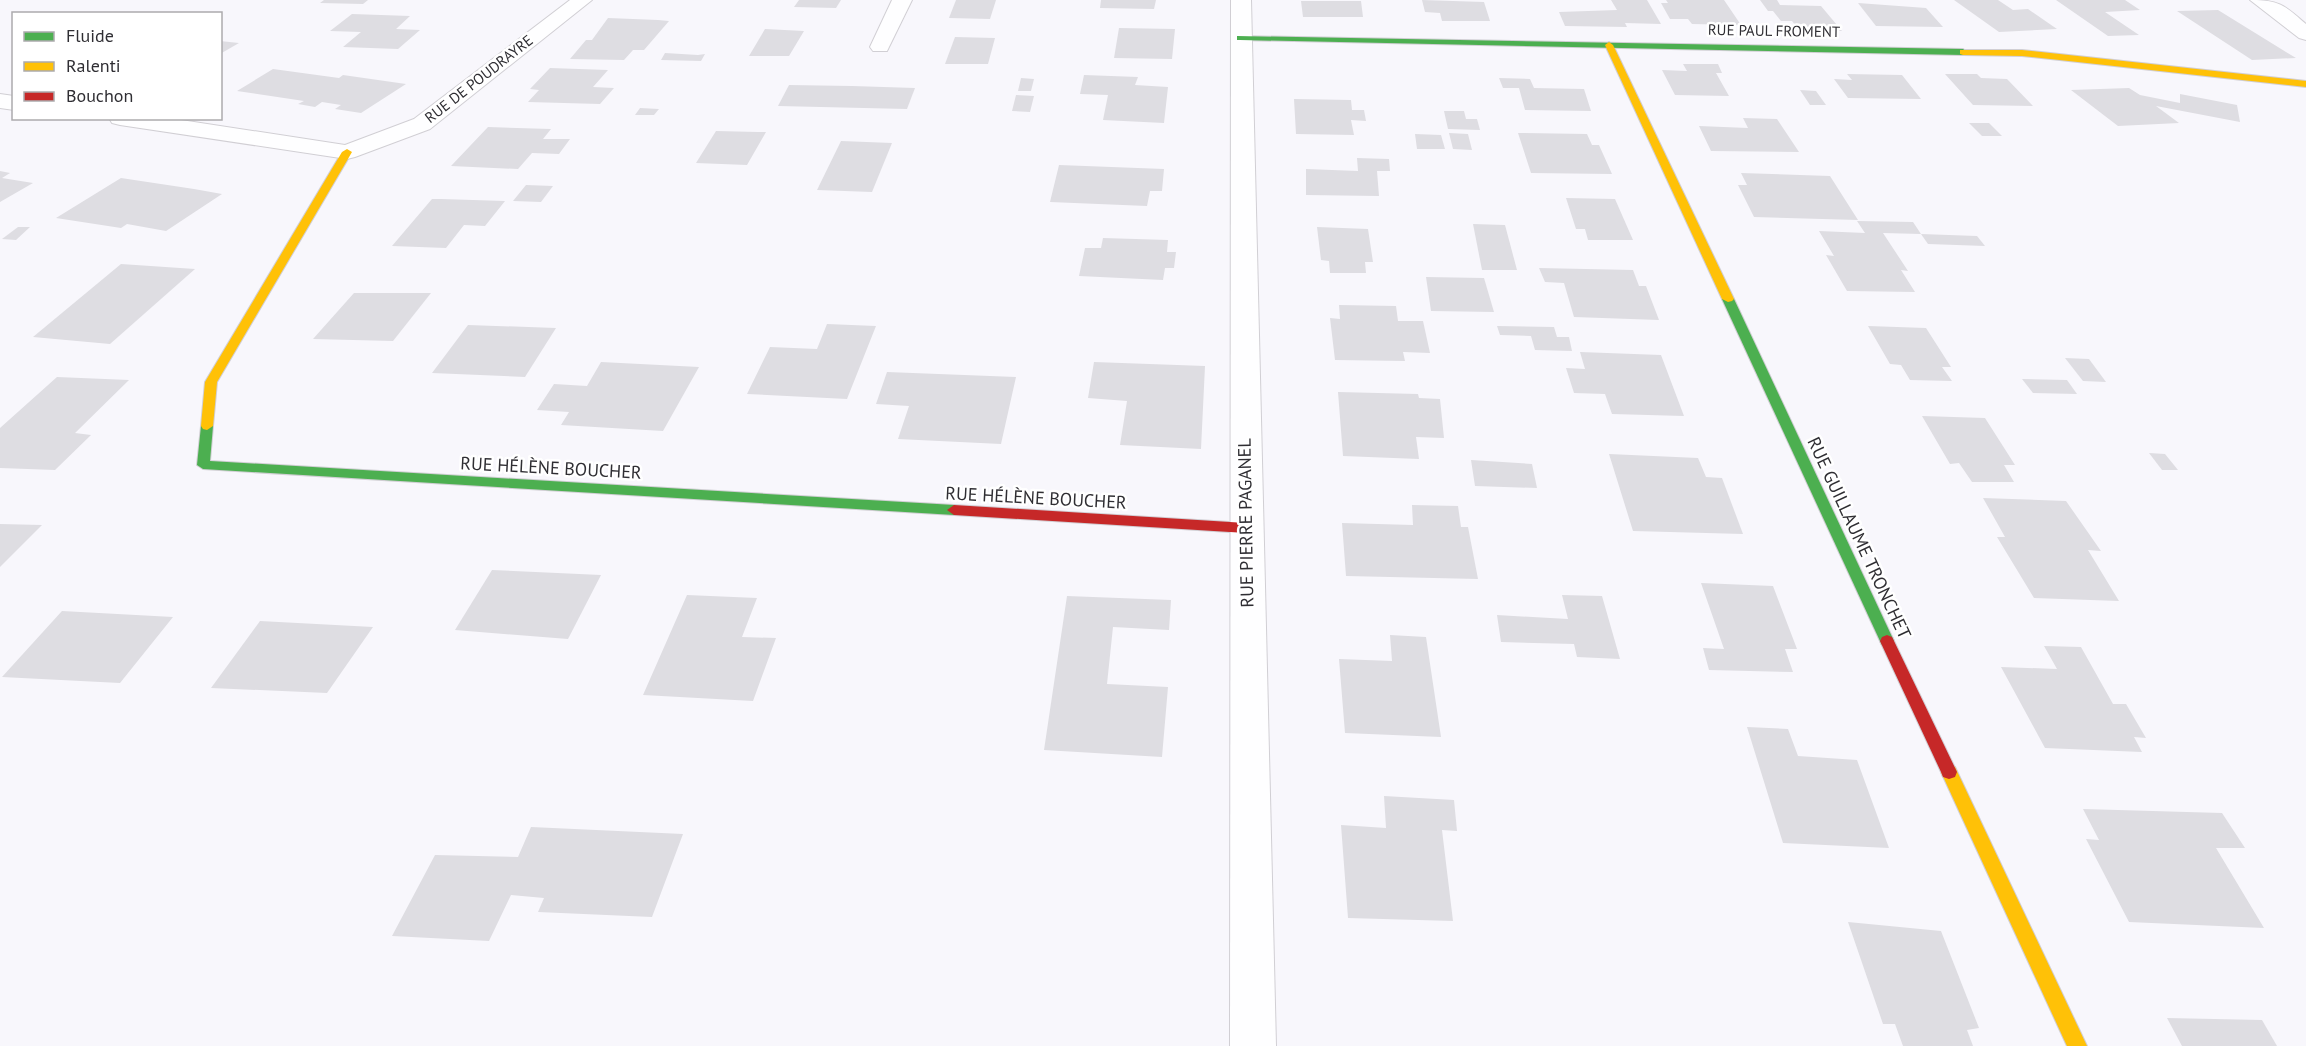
<svg xmlns="http://www.w3.org/2000/svg" width="2306" height="1046" viewBox="0 0 2306 1046" font-family="'PT Sans',sans-serif">
	<style>
		.building { fill: #dedde2 }
		.lines { fill: none; stroke-linecap: round; stroke-linejoin: round }
		.street-casing { stroke: #d1cfd4; stroke-width: 2 }
		.fast-casing { stroke: #d1cfd4; stroke-width: 2 }
		.slow-casing { stroke: #d1cfd4; stroke-width: 2 }
		.jam-casing { stroke: #d1cfd4; stroke-width: 2 }
		.street { fill: #fefeff; fill-rule: evenodd }
		.fast { fill: #4caf50; fill-rule: evenodd }
		.slow { fill: #ffc107; fill-rule: evenodd }
		.jam { fill: #c62828; fill-rule: evenodd }
		.labels { text-anchor: middle; stroke-width: 5; stroke-linejoin: round; paint-order: stroke }
		.far-street-label { font-size: 15px; fill: #2f2e33; stroke: #fff }
		.street-label { font-size: 18px; fill: #2f2e33; stroke: #fff }
	</style>
	<rect width="100%" height="100%" fill="#f8f7fc"/>
	<g class="building">
		<path d="M324,0H368L363,4L320,3Z"/>
		<path d="M799,0H841L836,8L794,7Z"/>
		<path d="M956,0H996L990,19L949,18Z"/>
		<path d="M1101,0H1156L1154,9L1100,8Z"/>
		<path d="M1422,0L1484,2L1490,21H1442L1440,13L1425,12Z"/>
		<path d="M1611,0H1647L1661,24L1625,23L1627,27L1565,26L1559,12L1617,10Z"/>
		<path d="M1666,0H1724L1741,25L1692,24L1688,19H1670L1661,3H1668Z"/>
		<path d="M1760,0H1777L1780,5L1821,6L1842,31L1799,30L1792,21H1781L1773,11H1768Z"/>
		<path d="M1954,0H1998L2013,10L2028,9L2057,29L1999,32Z"/>
		<path d="M2056,0H2125L2140,10L2105,12L2139,35L2108,36Z"/>
		<path d="M1301,1H1361L1363,17H1303Z"/>
		<path d="M1858,3L1926,8L1943,27L1876,26Z"/>
		<path d="M2218,10L2286,52L2296,58L2252,60L2177,11Z"/>
		<path d="M352,14L410,16L396,29L420,30L398,49L343,47L361,32L330,31Z"/>
		<path d="M608,18L658,20L669,21L644,50H633L624,60L570,59L586,40H592Z"/>
		<path d="M1119,28L1175,29L1172,59L1114,58Z"/>
		<path d="M765,29L804,31L789,56H749Z"/>
		<path d="M955,37L995,38L988,64H945Z"/>
		<path d="M220,41L239,43L220,54Z"/>
		<path d="M665,53L698,55L705,54L701,61L661,60Z"/>
		<path d="M1683,64H1718L1722,73H1716L1729,96L1675,95L1662,70L1687,71Z"/>
		<path d="M550,68L608,70L593,87L614,88L600,104L528,102L539,90L530,89Z"/>
		<path d="M273,69L339,78L343,75L406,84L361,113L335,109L341,105L322,102L315,107L298,104L304,101L237,91Z"/>
		<path d="M1847,74L1902,75L1921,99L1848,98L1834,79L1852,80Z"/>
		<path d="M1945,74H1977L1981,78L2007,79L2033,106L1973,105Z"/>
		<path d="M1084,75L1138,77L1135,85L1168,87L1164,123L1103,120L1108,95L1080,94Z"/>
		<path d="M1021,78L1034,79L1031,91H1018Z"/>
		<path d="M1499,78L1530,79L1534,88L1584,89L1591,111L1525,110L1519,88H1503Z"/>
		<path d="M789,85L852,86L915,88L907,109L778,106Z"/>
		<path d="M2129,88L2140,95L2180,103V94L2237,105L2240,122L2156,106L2179,123L2118,126L2071,90Z"/>
		<path d="M1800,90L1816,91L1826,105H1810Z"/>
		<path d="M1016,95L1034,96L1030,112L1012,111Z"/>
		<path d="M1294,99L1351,100L1352,110H1364L1366,121L1351,120L1354,135L1296,134Z"/>
		<path d="M640,108L659,109L654,115H635Z"/>
		<path d="M1444,111H1464L1466,119H1477L1480,130L1448,129Z"/>
		<path d="M1743,118L1777,119L1799,152L1711,151L1699,126L1748,128Z"/>
		<path d="M1969,123H1989L2002,136H1982Z"/>
		<path d="M488,127L551,129L543,139H570L559,154L532,153L518,169L451,166Z"/>
		<path d="M716,131L758,132H766L747,165L696,163Z"/>
		<path d="M1449,133L1468,134L1472,150L1453,149Z"/>
		<path d="M1518,133L1587,134L1592,145H1599L1612,174L1531,173Z"/>
		<path d="M1415,134L1441,135L1445,149H1417Z"/>
		<path d="M841,141L892,143L872,192L817,190Z"/>
		<path d="M1357,158L1389,159L1390,171H1377L1379,196L1306,195V169L1358,171Z"/>
		<path d="M1059,165L1164,169L1162,191H1150L1147,206L1050,202Z"/>
		<path d="M0,171L10,173L2,178L33,183L0,202Z"/>
		<path d="M1741,173L1830,176L1858,220L1754,217L1738,185H1747Z"/>
		<path d="M121,178L194,189L222,194L166,231L127,224L121,228L56,218Z"/>
		<path d="M526,185L553,186L541,202L513,201Z"/>
		<path d="M1566,198L1615,199L1633,240H1588L1585,229H1576Z"/>
		<path d="M432,199H441L505,201L485,226L464,225L446,248L392,246Z"/>
		<path d="M1857,221L1913,222L1921,234L1883,233L1908,271L1901,270L1915,292L1847,291L1826,255L1834,256L1819,231L1865,233Z"/>
		<path d="M1473,224L1505,225L1517,270H1482Z"/>
		<path d="M18,227H30L16,240L2,239Z"/>
		<path d="M1317,227L1368,229L1373,262H1365L1366,273H1330L1329,261L1321,260Z"/>
		<path d="M1921,234L1977,236L1985,246L1928,244Z"/>
		<path d="M1103,238L1168,240L1167,252H1176L1174,268H1165L1163,280L1079,276L1085,248H1101Z"/>
		<path d="M121,264L195,269L110,344L33,337Z"/>
		<path d="M1539,268L1633,270L1639,286H1646L1659,320L1574,317L1564,283L1545,282Z"/>
		<path d="M1426,277L1484,278L1494,312L1431,311Z"/>
		<path d="M354,293H431L393,341L313,339Z"/>
		<path d="M1339,305L1396,306L1398,321H1423L1430,353L1403,352L1405,361L1335,360L1330,318L1340,319Z"/>
		<path d="M827,324L876,326L847,399L747,394L770,347L817,349Z"/>
		<path d="M468,325L556,328L525,377L432,373Z"/>
		<path d="M1497,326L1554,327L1557,337H1569L1572,351L1535,350L1531,336L1500,335Z"/>
		<path d="M1868,326L1926,328L1951,367H1942L1952,381L1910,380L1901,365L1890,364Z"/>
		<path d="M1580,352L1661,355L1684,416L1612,414L1605,394L1574,393L1566,368L1585,369Z"/>
		<path d="M2065,358L2089,359L2106,382L2083,381Z"/>
		<path d="M601,362L699,367L663,431L561,425L569,412L537,410L554,384L587,386Z"/>
		<path d="M1094,362L1205,366L1201,449L1120,445L1127,401L1088,398Z"/>
		<path d="M887,372L1016,377L1001,444L898,439L909,406L876,404Z"/>
		<path d="M57,377L129,380L75,433L91,435L55,470L0,468V428Z"/>
		<path d="M2022,379L2067,380L2077,394L2033,393Z"/>
		<path d="M1338,392L1418,394L1419,398L1440,399L1444,438L1416,437L1419,459L1343,456Z"/>
		<path d="M1922,416L1985,418L2015,465H2004L2014,482H1972L1959,463L1950,464Z"/>
		<path d="M2149,453L2165,454L2178,470H2162Z"/>
		<path d="M1609,454L1698,458L1706,477L1722,478L1743,534L1633,531Z"/>
		<path d="M1471,460L1532,464L1537,488L1475,486Z"/>
		<path d="M1983,498L2066,501L2101,551L2088,550L2119,601L2034,598L1997,537H2005Z"/>
		<path d="M1412,505L1458,506L1461,527H1468L1478,579L1346,576L1342,523L1413,525Z"/>
		<path d="M0,524L42,525L0,567Z"/>
		<path d="M492,570L601,575L568,639L455,630Z"/>
		<path d="M1701,583L1773,586L1797,649H1785L1793,672L1709,670L1703,648L1724,649Z"/>
		<path d="M687,595L757,598L742,637L776,638L753,701L643,695Z"/>
		<path d="M1562,595L1602,596L1620,659L1577,657L1574,644L1501,642L1497,615L1568,619Z"/>
		<path d="M1067,596L1171,600L1169,630L1113,627L1107,684L1168,687L1162,757L1044,750Z"/>
		<path d="M62,611L173,617L120,683L2,677Z"/>
		<path d="M260,621L373,627L327,693L211,688Z"/>
		<path d="M1390,635L1426,637L1441,737L1345,733L1339,659L1392,661Z"/>
		<path d="M2044,646L2081,647L2113,704H2126L2146,738L2134,737L2142,752L2045,748L2001,667L2057,669Z"/>
		<path d="M1747,727L1788,729L1798,756L1857,760L1889,848L1783,843Z"/>
		<path d="M1384,796L1454,800L1457,831L1442,830L1453,921L1348,918L1341,825L1386,828Z"/>
		<path d="M2083,809L2222,813L2245,848H2216L2264,928L2129,922L2086,839L2099,840Z"/>
		<path d="M531,827L683,834L652,917L538,912L544,898L511,895L489,941L392,936L435,855L518,857Z"/>
		<path d="M1848,922L1941,931L1979,1028L1967,1030L1973,1046H1903L1895,1024H1883Z"/>
		<path d="M2167,1018L2262,1020L2277,1046H2182Z"/>
	</g>
	<g class="lines">
		<g class="street-casing">
			<g id="street">
				<path d="M570,0H592L430,129L355,157L347,159L120,125L112,123L109,118H168L345,145L414,119Z"/>
				<path d="M892,0H912L887,51H873L870,47Z"/>
				<path d="M1231,0H1251L1276,1046H1230Z"/>
				<path d="M2250,0C2280,0 2284,5 2306,24V40L2299,38Z"/>
				<path d="M0,94L14,96V110L0,108Z"/>
			</g>
		</g>
		<g class="fast-casing">
			<g id="fast">
				<path d="M1237,36L1963,49L1967,52L1963,55L1240,40H1237Z"/>
				<path d="M1728,296L1734,299L1894,641L1892,645H1882L1880,641L1722,299Z"/>
				<path d="M207,422L213,426L210,461L954,505L961,510L954,515L203,469L197,465L201,426Z"/>
			</g>
		</g>
		<g class="slow-casing">
			<g id="slow">
				<path d="M1609,42L1613,45L1734,299L1732,301L1728,302L1722,299L1605,45Z"/>
				<path d="M1960,50H2022L2306,81V87L2022,56L1963,55L1960,54Z"/>
				<path d="M347,149L352,152L217,382L213,426L207,430L203,429L201,426L205,382L342,152Z"/>
				<path d="M1949,765L1955,767L2087,1046H2067L1941,772L1943,767Z"/>
			</g>
		</g>
		<g class="jam-casing">
			<g id="jam">
				<path d="M954,505L1246,523L1253,528L1246,533L954,515L947,510Z"/>
				<path d="M1887,635L1892,637L1894,641L1957,772L1955,777L1949,779L1943,777L1941,772L1880,641L1882,637Z"/>
			</g>
		</g>
		<use href="#street" class="street"/>
		<use href="#fast" class="fast"/>
		<use href="#slow" class="slow"/>
		<use href="#jam" class="jam"/>
	</g>
	<g class="labels">
		<g class="far-street-label">
			<text transform="translate(1774 31) rotate(1)" y="5">RUE PAUL FROMENT</text>
			<text transform="translate(479 79) rotate(-38)" y="5">RUE DE POUDRAYRE</text>
		</g>
		<g class="street-label">
			<text transform="translate(551 468) rotate(3)" y="6">RUE HÉLÈNE BOUCHER</text>
			<text transform="translate(1036 498) rotate(3)" y="6">RUE HÉLÈNE BOUCHER</text>
			<text transform="translate(1246 523) rotate(-91)" y="6">RUE PIERRE PAGANEL</text>
			<text transform="translate(1859 538) rotate(65)" y="6">RUE GUILLAUME TRONCHET</text>
		</g>
	</g>
	<rect x="12" y="12" width="210" height="108" fill="#ffffff" stroke="#acabad" stroke-width="1.5"/>
	<rect x="24" y="32" width="30" height="9" fill="#4caf50" stroke="#acabad" stroke-width="1.5"/>
	<text x="66" y="42" font-size="18" fill="#2f2e33">Fluide</text>
	<rect x="24" y="62" width="30" height="9" fill="#ffc107" stroke="#acabad" stroke-width="1.5"/>
	<text x="66" y="72" font-size="18" fill="#2f2e33">Ralenti</text>
	<rect x="24" y="92" width="30" height="9" fill="#c62828" stroke="#acabad" stroke-width="1.5"/>
	<text x="66" y="102" font-size="18" fill="#2f2e33">Bouchon</text>
</svg>
